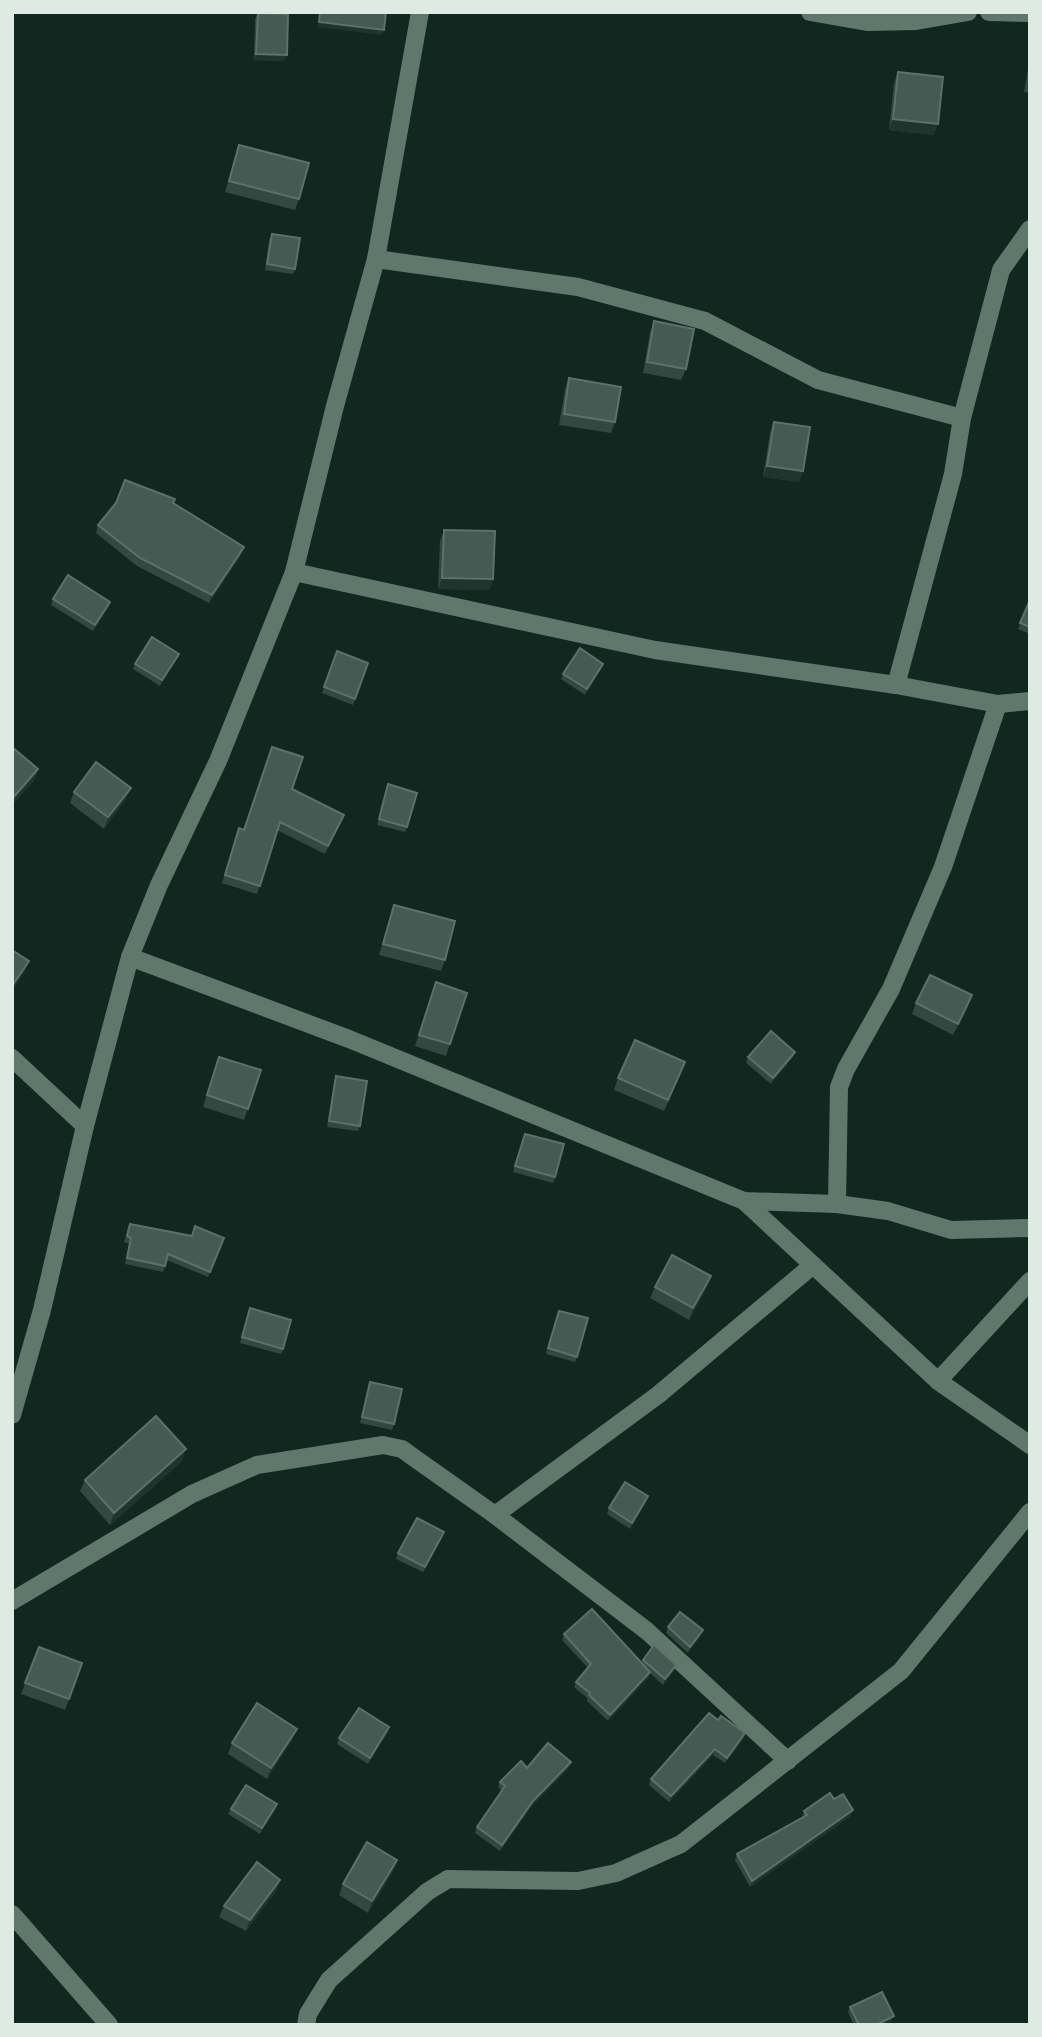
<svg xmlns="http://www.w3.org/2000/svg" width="1042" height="2037" viewBox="0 0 1042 2037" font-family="Figtree,sans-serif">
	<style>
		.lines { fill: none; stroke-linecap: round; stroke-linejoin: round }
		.minor { stroke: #60776e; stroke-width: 18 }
		.wall { fill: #334840 }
		.shaded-wall { fill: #1e342c }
		.building { fill: #455a52; stroke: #5d7069; stroke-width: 2 }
	</style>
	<rect width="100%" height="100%" fill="#11271f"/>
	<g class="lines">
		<g class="minor">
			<path d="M810,12L867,22L916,21L968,12"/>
			<path d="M989,12L1030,13"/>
			<path d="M376,259L578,287L705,321L818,380L962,418"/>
			<path d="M294,572L655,650L896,685L998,704L1030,701"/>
			<path d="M896,685L953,474L962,418L1001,270L1030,229"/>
			<path d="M130,957L349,1039L744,1201L837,1204L888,1211L951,1230L1030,1228"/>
			<path d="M12,1058L85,1126"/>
			<path d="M744,1201L938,1381L1030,1445"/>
			<path d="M837,1204L839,1087L846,1069L891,989L943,867L998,704"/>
			<path d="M938,1381L1030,1281"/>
			<path d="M12,1415L42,1310L85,1126L130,957L159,885L218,761L294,572L335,406L376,259L420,12"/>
			<path d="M495,1515L658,1395L813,1265"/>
			<path d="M12,1601L192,1494L257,1465L383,1445L402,1449L413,1457L495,1515L647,1631L788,1761"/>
			<path d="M12,1914L109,2025"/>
			<path d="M306,2025L308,2014L329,1980L427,1892L448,1879L578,1881L616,1873L681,1844L901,1671L1030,1512"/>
		</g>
	</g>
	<g class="wall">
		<path d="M258,13L284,61L254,60L255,19Z"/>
		<path d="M1030,57V93L1024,92Z"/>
		<path d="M898,72L934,135L889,130L894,83Z"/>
		<path d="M239,145L299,199L295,210L225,192Z"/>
		<path d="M272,234L295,269L293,274L265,270L269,240Z"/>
		<path d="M654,321L686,369L681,380L643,373L650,333Z"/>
		<path d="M569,378L615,422L611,433L559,425L565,389Z"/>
		<path d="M774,422L803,471L799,482L763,477L770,433Z"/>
		<path d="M173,503L241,555L209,603L137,566L96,533L98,525Z"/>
		<path d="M444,530L493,579L489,590L438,589L440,541Z"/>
		<path d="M53,599L108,608L93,631L51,605Z"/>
		<path d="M1030,600V634L1018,629Z"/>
		<path d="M337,651L368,663L353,705L322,693Z"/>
		<path d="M179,654L177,659L160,686L133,669L135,664Z"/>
		<path d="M603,664L601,669L585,695L561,679L563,674Z"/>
		<path d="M292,789L341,823L325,854L277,830L257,894L222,883L236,836Z"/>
		<path d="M386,790L407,827L405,832L377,825Z"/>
		<path d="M74,792L126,799L104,829L70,803Z"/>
		<path d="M394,905L445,960L441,971L379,955Z"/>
		<path d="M436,982L467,993L446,1056L415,1046Z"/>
		<path d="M916,1003L968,1007L953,1035L912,1014Z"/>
		<path d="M219,1057L261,1070L244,1120L203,1107Z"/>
		<path d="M748,1057H793L771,1084L746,1063Z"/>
		<path d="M681,1073L664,1111L614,1090L618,1078Z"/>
		<path d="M336,1076L360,1126L358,1131L327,1127L334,1082Z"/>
		<path d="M523,1139L555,1177L553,1183L513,1172Z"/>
		<path d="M130,1224L192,1236L224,1238L208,1277L167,1260L163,1272L125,1264L129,1244L124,1242Z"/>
		<path d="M655,1287H707L689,1320L650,1298Z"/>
		<path d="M248,1314L283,1349L281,1354L240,1343Z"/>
		<path d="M557,1316L577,1357L575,1362L546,1354Z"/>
		<path d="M370,1382L394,1424L392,1430L360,1423Z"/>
		<path d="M182,1461L110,1525L80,1491L85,1480Z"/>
		<path d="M648,1496L646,1502L630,1529L607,1514L609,1508Z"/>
		<path d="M442,1537L423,1572L396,1559L398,1553Z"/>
		<path d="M668,1627L701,1635L688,1653L666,1633Z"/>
		<path d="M564,1634L642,1663L643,1660L674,1671L663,1685L650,1673L648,1678L608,1721L587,1701V1698L574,1687L576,1682L588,1668L562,1640Z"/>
		<path d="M39,1647L82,1663L65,1710L21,1694Z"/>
		<path d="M718,1720L745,1733L743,1739L725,1763L713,1755L669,1802L649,1785L651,1779Z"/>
		<path d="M389,1727L387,1733L368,1764L337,1744L339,1738Z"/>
		<path d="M292,1740L267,1779L228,1754L232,1743Z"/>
		<path d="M527,1768H569L531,1807L500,1851L475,1833L477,1827L502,1791L498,1787L500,1782Z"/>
		<path d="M834,1799L851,1816L750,1887L735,1860L737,1854L802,1817L804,1811Z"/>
		<path d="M231,1809L275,1810L260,1834L228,1814Z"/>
		<path d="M397,1860L393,1871L368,1913L339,1895L343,1884Z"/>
		<path d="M280,1880L276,1891L246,1931L219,1917L224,1906Z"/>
		<path d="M850,2007L891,2022L886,2025H854L848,2012Z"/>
	</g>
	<g class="shaded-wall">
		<path d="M319,22L384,30L382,35L317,27Z"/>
		<path d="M256,54L287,55L284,61L254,60Z"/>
		<path d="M893,119L938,124L934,135L889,130Z"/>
		<path d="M767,466L803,471L799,482L763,477Z"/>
		<path d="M244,547L241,555L209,603L212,595Z"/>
		<path d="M442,578L493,579L489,590L438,589Z"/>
		<path d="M110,602L108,608L93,631L95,625Z"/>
		<path d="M179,654L177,659L160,686L162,680Z"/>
		<path d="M603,664L601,669L585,695L587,689Z"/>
		<path d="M38,769L35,780L12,805V799Z"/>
		<path d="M131,788L126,799L104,829L108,817Z"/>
		<path d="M344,815L341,823L325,854L328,846Z"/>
		<path d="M29,961L25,972L12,991V986Z"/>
		<path d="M972,995L968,1007L953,1035L958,1024Z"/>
		<path d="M795,1052L793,1057L771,1084L773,1078Z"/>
		<path d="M711,1276L707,1287L689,1320L693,1308Z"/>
		<path d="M186,1449L182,1461L110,1525L114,1513Z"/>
		<path d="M648,1496L646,1502L630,1529L632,1523Z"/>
		<path d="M703,1630L701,1635L688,1653L690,1647Z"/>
		<path d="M676,1665L674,1671L663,1685L665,1679Z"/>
		<path d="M650,1672L648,1678L608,1721L610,1715Z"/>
		<path d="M389,1727L387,1733L368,1764L370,1758Z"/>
		<path d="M297,1729L292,1740L267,1779L271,1768Z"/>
		<path d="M745,1733L743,1739L725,1763L727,1758Z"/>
		<path d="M715,1749L713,1755L669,1802L671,1796Z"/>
		<path d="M571,1762L569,1768L531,1807L500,1851L502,1845L533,1801Z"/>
		<path d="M277,1804L275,1810L260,1834L262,1828Z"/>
		<path d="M853,1810L851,1816L750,1887L752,1881Z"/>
		<path d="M397,1860L393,1871L368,1913L372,1901Z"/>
		<path d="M280,1880L276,1891L246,1931L250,1920Z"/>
		<path d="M894,2016L891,2022L886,2025H876Z"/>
	</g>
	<g class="building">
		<path d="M320,12H386L384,30L319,22Z"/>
		<path d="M258,13L288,14L287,55L256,54Z"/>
		<path d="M898,72L943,77L938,124L893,119Z"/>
		<path d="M239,145L309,163L299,199L229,181Z"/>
		<path d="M272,234L300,238L295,269L267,264Z"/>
		<path d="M654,321L694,329L686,369L647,362Z"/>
		<path d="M569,378L621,387L615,422L564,414Z"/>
		<path d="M774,422L810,427L803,471L767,466Z"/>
		<path d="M125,480L175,499L173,503L244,547L212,595L140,558L98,525L116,503Z"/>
		<path d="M444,530L495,531L493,579L442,578Z"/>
		<path d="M68,575L110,602L95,625L53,599Z"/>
		<path d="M1030,600V627L1020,623Z"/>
		<path d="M152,637L179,654L162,680L135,664Z"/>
		<path d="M580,648L603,664L587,689L563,674Z"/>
		<path d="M337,651L368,663L355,699L324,687Z"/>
		<path d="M12,747L38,769L12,799Z"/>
		<path d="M272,747L303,757L292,789L344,815L328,846L280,822L260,886L225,875L239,828L244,830Z"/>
		<path d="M96,762L131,788L108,817L74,792Z"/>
		<path d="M388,784L417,793L407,827L379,819Z"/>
		<path d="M394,905L455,921L445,960L383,944Z"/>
		<path d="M12,950L29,961L12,986Z"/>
		<path d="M930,975L972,995L958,1024L916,1003Z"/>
		<path d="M436,982L467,993L450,1044L419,1035Z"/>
		<path d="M771,1031L795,1052L773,1078L748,1057Z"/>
		<path d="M635,1040L685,1062L668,1100L618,1078Z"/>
		<path d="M219,1057L261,1070L248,1109L207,1095Z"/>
		<path d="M336,1076L367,1081L360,1126L329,1121Z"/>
		<path d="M525,1134L564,1144L555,1177L515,1166Z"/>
		<path d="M130,1224L192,1236L195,1226L224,1238L210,1272L168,1254L165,1266L127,1258L131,1238L127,1236Z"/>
		<path d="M672,1255L711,1276L693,1308L655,1287Z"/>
		<path d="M250,1308L291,1320L283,1349L242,1337Z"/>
		<path d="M559,1311L588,1318L577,1357L548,1348Z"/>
		<path d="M370,1382L402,1389L394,1424L362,1417Z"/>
		<path d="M156,1416L186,1449L114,1513L85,1480Z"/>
		<path d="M625,1482L648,1496L632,1523L609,1508Z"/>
		<path d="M417,1518L444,1532L425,1567L398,1553Z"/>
		<path d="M592,1609L650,1672L610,1715L589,1695L590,1693L576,1682L591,1664L564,1634Z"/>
		<path d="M680,1612L703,1630L690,1647L668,1627Z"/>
		<path d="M654,1645L676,1665L665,1679L643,1660Z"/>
		<path d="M39,1647L82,1663L69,1699L25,1683Z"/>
		<path d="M257,1703L297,1729L271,1768L232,1743Z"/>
		<path d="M359,1708L389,1727L370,1758L339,1738Z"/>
		<path d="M709,1713L718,1720L721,1716L745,1733L727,1758L715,1749L671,1796L651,1779Z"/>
		<path d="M548,1743L571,1762L533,1801L502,1845L477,1827L505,1786L500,1782L521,1761L527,1768Z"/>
		<path d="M246,1785L277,1804L262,1828L231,1809Z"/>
		<path d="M830,1793L834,1799L843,1794L853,1810L752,1881L737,1854L807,1815L804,1811Z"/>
		<path d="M367,1842L397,1860L372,1901L343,1884Z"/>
		<path d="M257,1862L280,1880L250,1920L224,1906Z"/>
		<path d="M882,1992L894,2016L876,2025H859L850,2007Z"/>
	</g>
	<rect width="1042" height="2037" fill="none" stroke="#deebe5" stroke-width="28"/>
</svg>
